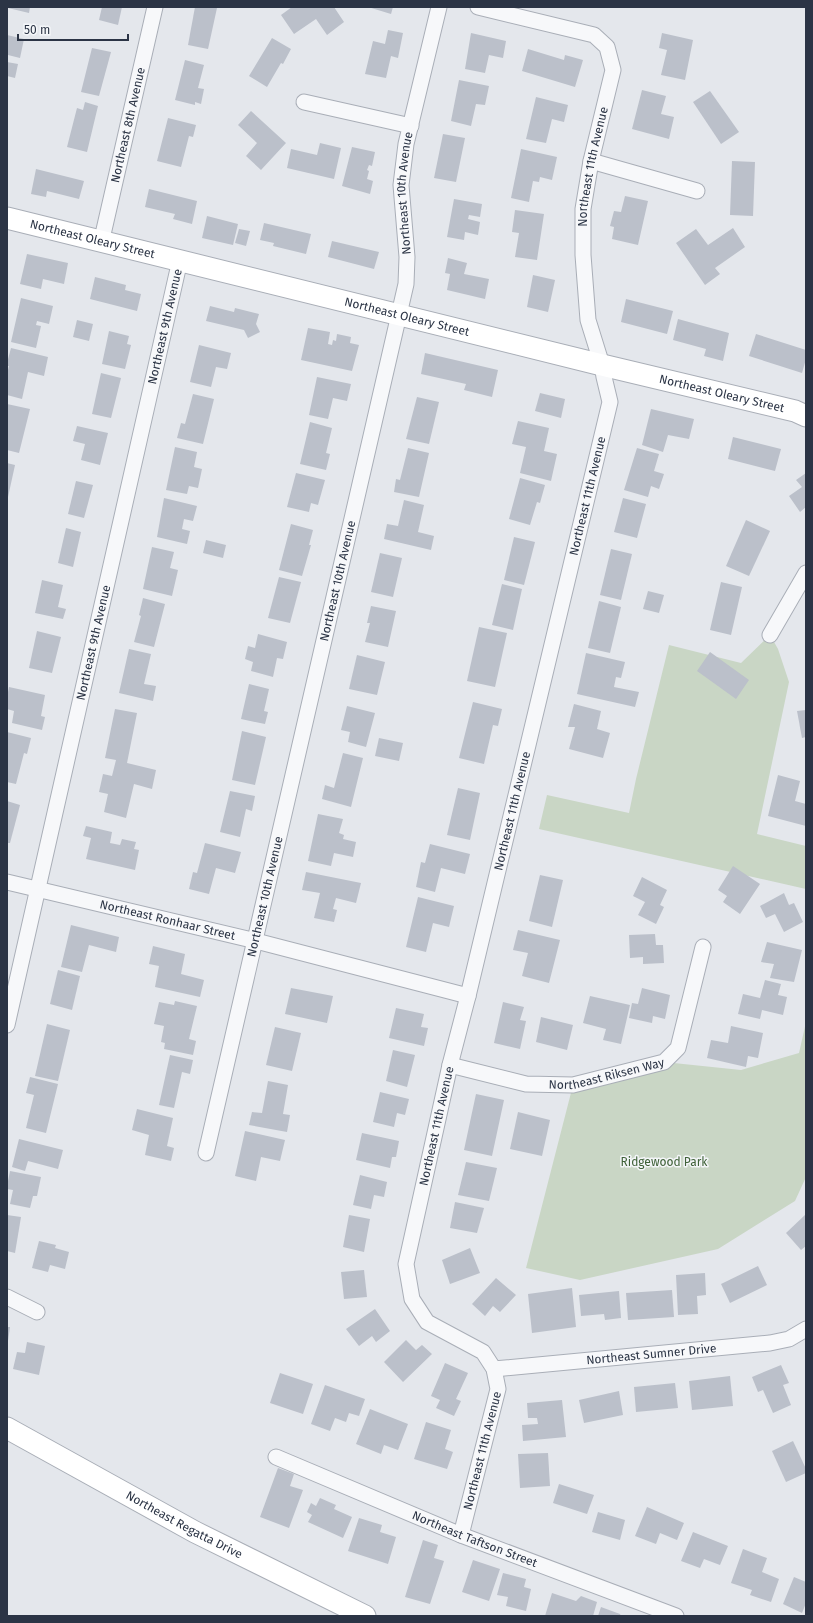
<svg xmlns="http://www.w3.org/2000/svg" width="813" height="1623" viewBox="0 0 813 1623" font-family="'Fira Sans',sans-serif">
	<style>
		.green { fill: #c9d6c5 }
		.building { fill: #bbc0ca }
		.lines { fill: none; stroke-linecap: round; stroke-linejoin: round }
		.street-casing { stroke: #a9aeb7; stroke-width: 17 }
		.secondary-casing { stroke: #a9aeb7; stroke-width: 23 }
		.street { stroke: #f7f8fa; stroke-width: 15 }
		.secondary { stroke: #fff; stroke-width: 21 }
		.labels { text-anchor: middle; stroke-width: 3; stroke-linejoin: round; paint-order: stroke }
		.street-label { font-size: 12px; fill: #2b3445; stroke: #f4f6f9 }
		.park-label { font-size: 12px; fill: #3f6138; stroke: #f4f6f9 }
	</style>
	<rect width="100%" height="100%" fill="#e4e7ec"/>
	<g class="green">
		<path d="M770,635L778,649L789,682L757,834L806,846V889L539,829L547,795L629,813L636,779L669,645L741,663Z"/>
		<path d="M806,1022V1177L795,1201L718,1249L580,1280L526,1268L573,1085L664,1062L741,1070L799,1053Z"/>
	</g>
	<g class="building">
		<path d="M8,7H30L29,13L8,8Z"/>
		<path d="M102,7H122L118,25L99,20Z"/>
		<path d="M195,7L217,8L208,49L188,45Z"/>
		<path d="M292,7H334L344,22L327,35L316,19L294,34L281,15Z"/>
		<path d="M368,7H393L391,14Z"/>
		<path d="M388,30L403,33L398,58L391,56L386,78L365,74L373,41L385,44Z"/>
		<path d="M471,33L506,41L503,58L489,55L485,73L465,69Z"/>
		<path d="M662,33L693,40L685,80L661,75L667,50L659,48Z"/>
		<path d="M7,35L24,39L20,58L8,55L7,59Z"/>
		<path d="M272,38L291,49L283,64L281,63L267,87L249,76Z"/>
		<path d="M92,48L111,52L99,96L81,92Z"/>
		<path d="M528,49L564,60L565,55L583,60L575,87L522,71Z"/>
		<path d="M185,60L204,65L198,88L204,89L201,104L195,102V105L175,100Z"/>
		<path d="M7,62L18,64L15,78L7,76Z"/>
		<path d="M459,80L489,86L485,105L476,104L471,126L451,121Z"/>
		<path d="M642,90L666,96L661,114L674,117L669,139L632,129Z"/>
		<path d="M710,91L739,132L721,144L693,102Z"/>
		<path d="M536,97L568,105L564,122L552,119L546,143L526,139Z"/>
		<path d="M85,102L98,106L87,152L67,147L77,108L83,110Z"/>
		<path d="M251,111L286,143L261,170L246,156L257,143L238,125Z"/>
		<path d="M168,118L196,125L193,137L189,136L181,167L157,161Z"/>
		<path d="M443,134L465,138L456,182L434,178Z"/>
		<path d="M320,143L341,148L334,179L287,168L291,149L317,155Z"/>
		<path d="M352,147L375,152L372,166L369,165L367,170L369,171L367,179L373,181L370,194L342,186Z"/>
		<path d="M521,149L557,157L552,180L540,177L539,182L533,181L529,202L511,198Z"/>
		<path d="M732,161L755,162L753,216L730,215Z"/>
		<path d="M36,169L84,181L79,199L47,191L46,197L31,194Z"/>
		<path d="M149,189L197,201L192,224L173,219L175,214L145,207Z"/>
		<path d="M625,196L648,201L638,245L612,239L614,227L610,226L614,211L621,212Z"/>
		<path d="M454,199L482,204L480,217L469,215L468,219L480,222L478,235L465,232L464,240L447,237Z"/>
		<path d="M515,210L544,214L537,260L515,257L519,233L512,232Z"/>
		<path d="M207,216L238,224L233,245L202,238Z"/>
		<path d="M264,223L311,234L306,254L273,246L274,243L260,240Z"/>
		<path d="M733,228L745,247L715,268L720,274L705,285L676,243L696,229L708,245Z"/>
		<path d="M239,229L250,231L246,246L235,243Z"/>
		<path d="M332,241L379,252L374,269L328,257Z"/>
		<path d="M27,254L68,263L64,284L43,279L41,289L20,284Z"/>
		<path d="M448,258L467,263L464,274L489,279L485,299L447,290L450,274L445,273Z"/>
		<path d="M533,275L555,280L548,312L527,307Z"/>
		<path d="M95,277L126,285L125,290L141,294L137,311L90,299Z"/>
		<path d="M21,298L53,306L49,324L37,321L36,325L41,326L36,348L11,342Z"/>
		<path d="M626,299L673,311L667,334L621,322Z"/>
		<path d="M210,306L234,312L235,308L259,314L256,324L260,332L248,338L244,330L206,321Z"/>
		<path d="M678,319L729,333L723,361L704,356L706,349L673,340Z"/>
		<path d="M77,320L93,324L89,341L73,337Z"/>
		<path d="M308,328L330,332L328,344L332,345L333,340L336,341L337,334L351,337L350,343L359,345L352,371L301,360Z"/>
		<path d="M109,331L129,336L127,344L131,345L125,369L102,364Z"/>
		<path d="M756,334L806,350V359L802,373L749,356Z"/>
		<path d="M199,345L231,353L227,369L216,367L211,387L190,382Z"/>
		<path d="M11,348L48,357L44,376L28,372L22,399L7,395V374L9,366H7V363Z"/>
		<path d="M425,353L498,370L492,397L464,390L466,384L421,374Z"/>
		<path d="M101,373L121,378L111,418L92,414Z"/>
		<path d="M317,377L351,384L347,401L333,398L328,419L309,415Z"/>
		<path d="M540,393L565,399L561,418L535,411Z"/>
		<path d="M193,394L214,399L203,444L177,438L181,423L185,424Z"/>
		<path d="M417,397L439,402L429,444L406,439Z"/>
		<path d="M7,404L30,409L19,453L7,450Z"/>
		<path d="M651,409L694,419L689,439L668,435L663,452L642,445Z"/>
		<path d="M518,421L549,428L544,451L557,454L551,481L520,473L526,447L512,444Z"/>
		<path d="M310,422L332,428L326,453L330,454L326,470L300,464Z"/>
		<path d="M77,426L108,433L100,465L81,460L85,444L73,441Z"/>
		<path d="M733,437L781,449L775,471L728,459Z"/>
		<path d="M175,447L197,452L194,467L202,469L198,488L189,486L187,494L166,490Z"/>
		<path d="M408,448L429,453L419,497L394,492L396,479L400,480Z"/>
		<path d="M637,448L659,454L654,471L664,474L659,489L651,486L648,497L624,490Z"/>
		<path d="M7,463L15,465L8,497H7Z"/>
		<path d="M296,473L325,480L318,505L311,503L309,512L287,507Z"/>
		<path d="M806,473V507L800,512L789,496L802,487L796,480Z"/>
		<path d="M520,478L545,485L540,503L537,502L530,525L509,519Z"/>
		<path d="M76,481L93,485L84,518L68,514Z"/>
		<path d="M164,498L197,506L193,521L184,519L182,529L190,531L187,544L157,537Z"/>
		<path d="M623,498L646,504L637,538L614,532Z"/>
		<path d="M404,500L424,505L418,532L434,536L431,550L384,539L387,524L398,526Z"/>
		<path d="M746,520L770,531L749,576L726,566Z"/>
		<path d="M291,524L313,530L309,545H311L302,576L279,570Z"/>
		<path d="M66,528L81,532L73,567L58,563Z"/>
		<path d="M514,537L535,542L524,585L504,580Z"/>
		<path d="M206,540L226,545L223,558L203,553Z"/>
		<path d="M152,547L174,552L170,568L178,570L172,596L143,589Z"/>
		<path d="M611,549L632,554L621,600L600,595Z"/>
		<path d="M380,553L402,558L393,597L371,592Z"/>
		<path d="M279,577L301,582L290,623L268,618Z"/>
		<path d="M42,580L63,585L58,607L66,609L63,619L35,613Z"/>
		<path d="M721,582L742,587L731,635L710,630Z"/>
		<path d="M502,584L522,589L513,630L492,625Z"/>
		<path d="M648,591L664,595L659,613L643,609Z"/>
		<path d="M143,598L165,604L154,647L134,642L141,616L139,615Z"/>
		<path d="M599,601L621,607L610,653L588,648Z"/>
		<path d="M371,606L396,611L388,647L365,642L370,623H367Z"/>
		<path d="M479,627L507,633L495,687L467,681Z"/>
		<path d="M37,631L61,637L52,673L29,668Z"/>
		<path d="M258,634L287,642L283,659L277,658L273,677L251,671L253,662L245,659L248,646L255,648Z"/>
		<path d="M129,649L151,654L144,684L156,686L153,701L119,693Z"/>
		<path d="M710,652L749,680L736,699L697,671Z"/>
		<path d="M586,653L625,662L621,678L616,677L614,687L639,692L635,707L577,694Z"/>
		<path d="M357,655L385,662L377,695L349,689Z"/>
		<path d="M249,684L269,689L264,711L268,712L265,724L241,719Z"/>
		<path d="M9,687L45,695L41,716L45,717L42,730L12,723L14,711L7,709V697Z"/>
		<path d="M473,702L502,709L498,726L493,725L484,764L459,758Z"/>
		<path d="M574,704L601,711L597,729L610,733L603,758L569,749L575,727H568Z"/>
		<path d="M347,706L375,713L366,747L348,742L350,732L341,730Z"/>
		<path d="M115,709L137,713L127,763L156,770L152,789L134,784L126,818L104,812L108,794L99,792L103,774L112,776L116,760L105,758Z"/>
		<path d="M806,710V737L802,738L797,711Z"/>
		<path d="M242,731L266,737L255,785L232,780Z"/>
		<path d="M7,732L31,738L27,754L24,753L16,784L7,782Z"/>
		<path d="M379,738L403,743L399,761L375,756Z"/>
		<path d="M343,753L363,758L351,807L322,799L325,785L334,788Z"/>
		<path d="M778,775L800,781L795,801L806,804V826L768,816Z"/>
		<path d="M458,788L480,793L470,840L447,835Z"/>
		<path d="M230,791L255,796L252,811L246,809L240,837L220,832Z"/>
		<path d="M7,801L20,805L10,843H7Z"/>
		<path d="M318,814L343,819L339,833L344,835L343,839L356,842L353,857L334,853L331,866L308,861Z"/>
		<path d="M86,826L112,832L110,843L120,845L122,839L136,842L134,849L139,850L135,870L86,859L91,838L83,836Z"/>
		<path d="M205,843L241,852L235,873L216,868L209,894L189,889L193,872L197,873Z"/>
		<path d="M430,844L470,854L465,874L441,868L435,892L416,887L421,862L425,863Z"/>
		<path d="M733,866L760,884L740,914L723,902L727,896L718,890Z"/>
		<path d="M306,872L361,883L356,903L336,898L333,909L337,910L334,922L314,918L320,893L302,890Z"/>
		<path d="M540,875L563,880L552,927L529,921Z"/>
		<path d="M642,877L667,890L660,905L664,907L656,924L638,915L645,902L633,896Z"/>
		<path d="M784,893L789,905L794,903L803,922L784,932L775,914L766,918L760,906Z"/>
		<path d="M418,897L454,906L449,927L433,923L426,952L406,947Z"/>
		<path d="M71,925L119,937L116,952L89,945L82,972L61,967Z"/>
		<path d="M518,930L560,940L549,983L522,976L528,953L513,950Z"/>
		<path d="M655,934L656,945H663L664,963L643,964V957L630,958L629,935Z"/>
		<path d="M767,942L802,950L794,982L770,978L774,964L761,962Z"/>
		<path d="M153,946L185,954L181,974L204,980L200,997L155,987L159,966L149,964Z"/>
		<path d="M58,970L80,976L72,1010L50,1004Z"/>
		<path d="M765,980L781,984L778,995L787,997L783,1015L762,1010L760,1019L738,1014L743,994L760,998Z"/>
		<path d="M291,988L333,996L327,1023L285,1014Z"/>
		<path d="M642,988L670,995L665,1019L653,1016L652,1023L629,1018L632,1003L638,1004Z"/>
		<path d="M590,996L630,1005L621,1044L603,1040L606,1029L583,1023Z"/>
		<path d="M175,1001L197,1006L189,1039L196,1041L193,1055L164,1049L165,1043L161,1042L164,1026L154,1024L159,1002L174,1005Z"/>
		<path d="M503,1002L524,1007L520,1020L526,1021L520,1049L494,1043Z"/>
		<path d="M396,1008L424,1014L421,1027L428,1028L424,1046L389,1038Z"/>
		<path d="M541,1017L573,1025L567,1050L536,1042Z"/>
		<path d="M47,1024L70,1030L58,1081L35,1076Z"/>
		<path d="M731,1026L763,1033L758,1058L748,1056L746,1067L707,1058L711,1040L728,1043Z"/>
		<path d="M275,1027L301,1033L292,1071L266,1065Z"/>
		<path d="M393,1050L415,1055L407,1087L386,1081Z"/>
		<path d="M170,1055L193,1060L190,1074L182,1072L174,1108L159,1105Z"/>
		<path d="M30,1077L58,1084L46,1133L26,1128L34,1095L26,1093Z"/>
		<path d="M268,1081L288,1085L283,1114L290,1115L287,1132L249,1125L252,1112L262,1113Z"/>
		<path d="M380,1092L409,1099L405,1115L397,1113L394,1127L373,1122Z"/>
		<path d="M476,1094L504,1100L492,1156L464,1150Z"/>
		<path d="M137,1109L173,1118L167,1146L174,1148L171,1161L145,1155L149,1135L132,1130Z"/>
		<path d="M518,1112L550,1120L542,1156L510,1149Z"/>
		<path d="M245,1131L285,1140L280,1161L261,1157L256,1181L235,1176Z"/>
		<path d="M362,1133L399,1141L396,1157H392L390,1168L356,1160Z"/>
		<path d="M19,1139L63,1150L58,1169L28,1161L25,1171L12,1167Z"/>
		<path d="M466,1162L497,1168L489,1201L458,1195Z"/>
		<path d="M10,1171L41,1177L37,1196H33L30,1208L10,1204L13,1190L7,1189V1186Z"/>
		<path d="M360,1175L387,1182L384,1197L374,1195L371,1209L353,1205Z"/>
		<path d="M455,1202L484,1208L477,1233L450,1228Z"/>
		<path d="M806,1214V1246L801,1250L786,1233Z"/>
		<path d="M7,1215L21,1217L15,1253L7,1251Z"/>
		<path d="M349,1215L370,1219L364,1252L343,1247Z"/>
		<path d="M39,1241L56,1245L55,1248L69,1252L65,1269L50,1265L48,1272L32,1268Z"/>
		<path d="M470,1248L480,1273L450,1284L442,1260Z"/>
		<path d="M758,1266L767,1285L730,1303L721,1284Z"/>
		<path d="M364,1270L367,1297L344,1299L341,1272Z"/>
		<path d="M705,1273L706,1295L697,1296L698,1314L678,1315L676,1275Z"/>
		<path d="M496,1278L516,1295L500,1312L493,1306L485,1316L472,1304Z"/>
		<path d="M572,1288L576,1327L532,1333L528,1294Z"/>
		<path d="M672,1290L674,1317L628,1320L626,1293Z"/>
		<path d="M619,1291L621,1318L605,1320L604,1314L581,1316L579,1295Z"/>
		<path d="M375,1309L390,1331L376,1342L372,1336L359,1346L346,1329Z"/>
		<path d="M7,1327H10L8,1341H7Z"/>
		<path d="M406,1340L416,1350L422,1345L432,1354L403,1382L384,1362Z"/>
		<path d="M27,1342L45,1346L39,1375L13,1369L17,1352L25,1353Z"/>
		<path d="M445,1363L468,1373L456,1399L461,1401L454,1416L436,1408L440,1400L431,1396Z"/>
		<path d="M781,1365L789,1383L783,1385L791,1405L773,1413L763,1390L758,1392L752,1377Z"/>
		<path d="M280,1373L313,1384L303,1414L270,1403Z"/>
		<path d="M730,1376L733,1406L692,1410L689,1381Z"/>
		<path d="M675,1383L678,1408L636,1412L634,1387Z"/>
		<path d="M325,1385L365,1399L359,1416L349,1413L346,1422L335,1418L330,1431L311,1424Z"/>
		<path d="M619,1391L623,1415L584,1423L579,1400Z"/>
		<path d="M562,1400L566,1437L523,1441L522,1425L538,1424L537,1418H528L527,1403Z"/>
		<path d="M370,1409L408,1424L398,1450L384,1445L381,1454L356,1444Z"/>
		<path d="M426,1422L451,1430L445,1449L453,1452L447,1469L414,1459Z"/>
		<path d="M793,1441L806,1469V1473L786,1482L772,1451Z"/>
		<path d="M548,1453L550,1486L520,1488L518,1454Z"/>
		<path d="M278,1468L294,1474L290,1486L303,1490L289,1528L260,1517Z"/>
		<path d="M559,1484L594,1495L587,1514L553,1503Z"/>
		<path d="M320,1498L336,1505L334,1509L352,1517L343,1538L308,1522L312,1515L307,1512L311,1503L316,1506Z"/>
		<path d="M647,1507L684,1523L677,1540L660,1533L656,1544L635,1536Z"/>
		<path d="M598,1512L625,1520L620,1540L592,1532Z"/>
		<path d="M359,1518L382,1525L380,1532L396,1537L388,1564L348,1551Z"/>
		<path d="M693,1532L728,1546L720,1565L704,1559L700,1568L681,1561Z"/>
		<path d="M423,1540L438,1545L434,1558L444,1561L430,1604L405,1597Z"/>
		<path d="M743,1549L767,1558L762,1572L779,1579L771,1602L750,1595L752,1590L731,1583Z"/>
		<path d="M473,1560L500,1569L489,1601L462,1592Z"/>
		<path d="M503,1573L526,1579L524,1587L531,1589L526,1611L506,1606L508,1597L497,1595Z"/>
		<path d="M794,1577L806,1582V1603L802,1613L783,1604Z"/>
		<path d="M552,1593L576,1601L581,1596L597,1602L593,1616H545Z"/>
		<path d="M601,1607L620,1614L621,1616H598Z"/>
	</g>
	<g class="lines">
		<g class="street-casing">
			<g id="street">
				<path d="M304,102L411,126"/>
				<path d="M591,161L697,191"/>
				<path id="s1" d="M101,243L155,7"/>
				<path d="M770,635L806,573"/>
				<path id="s2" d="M7,882L256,941L468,996"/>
				<path id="s3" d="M7,1025L180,260"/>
				<path id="s4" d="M450,1065L526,1084L573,1085L664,1062L678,1048L703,947"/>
				<path id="s5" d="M206,1153L406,284L407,257L401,185L406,144L439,7"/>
				<path d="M7,1297L37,1312"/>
				<path id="s6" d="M494,1369L770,1343L789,1339L806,1329"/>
				<path id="s7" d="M276,1457L461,1535L676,1616"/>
				<path id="s8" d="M461,1535L498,1389L494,1369L483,1352L427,1322L412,1299L406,1264L450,1065L468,996L610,402L604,377L602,365L588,320L583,255V209L591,161L613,70L607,47L594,35L478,7"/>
			</g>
		</g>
		<g class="secondary-casing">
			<g id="secondary">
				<path id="s9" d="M7,218L602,365L795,411L806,416"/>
				<path id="s10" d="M7,1428L195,1532L365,1616"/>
			</g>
		</g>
		<use href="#street" class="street"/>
		<use href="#secondary" class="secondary"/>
	</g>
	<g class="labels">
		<g class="street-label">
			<text dy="4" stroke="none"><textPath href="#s1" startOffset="121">Northeast 8th Avenue</textPath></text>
			<text dy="4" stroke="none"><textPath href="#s8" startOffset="1443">Northeast 11th Avenue</textPath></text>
			<text dy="4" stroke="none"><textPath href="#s5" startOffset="983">Northeast 10th Avenue</textPath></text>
			<text dy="4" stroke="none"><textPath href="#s9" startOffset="88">Northeast Oleary Street</textPath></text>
			<text dy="4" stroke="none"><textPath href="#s9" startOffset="412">Northeast Oleary Street</textPath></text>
			<text dy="4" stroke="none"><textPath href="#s3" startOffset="716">Northeast 9th Avenue</textPath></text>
			<text dy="4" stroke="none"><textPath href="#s9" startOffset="736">Northeast Oleary Street</textPath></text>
			<text dy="4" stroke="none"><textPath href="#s8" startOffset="1107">Northeast 11th Avenue</textPath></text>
			<text dy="4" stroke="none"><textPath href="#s5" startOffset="587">Northeast 10th Avenue</textPath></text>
			<text dy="4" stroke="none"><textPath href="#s3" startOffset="392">Northeast 9th Avenue</textPath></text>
			<text dy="4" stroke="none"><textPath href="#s8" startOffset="783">Northeast 11th Avenue</textPath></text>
			<text dy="4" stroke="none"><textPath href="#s5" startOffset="263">Northeast 10th Avenue</textPath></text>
			<text dy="4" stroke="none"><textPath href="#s2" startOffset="165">Northeast Ronhaar Street</textPath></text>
			<text dy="4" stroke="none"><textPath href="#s4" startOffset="160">Northeast Riksen Way</textPath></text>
			<text dy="4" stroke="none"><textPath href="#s8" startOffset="459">Northeast 11th Avenue</textPath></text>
			<text dy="4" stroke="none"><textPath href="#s6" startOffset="158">Northeast Sumner Drive</textPath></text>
			<text dy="4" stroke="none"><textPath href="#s8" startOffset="87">Northeast 11th Avenue</textPath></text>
			<text dy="4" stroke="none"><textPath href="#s10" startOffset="202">Northeast Regatta Drive</textPath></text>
			<text dy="4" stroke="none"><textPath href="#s7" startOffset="215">Northeast Taftson Street</textPath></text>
		</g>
		<g class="park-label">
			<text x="664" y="1166">Ridgewood Park</text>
		</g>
	</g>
	<rect width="813" height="1623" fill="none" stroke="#2b3445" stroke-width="16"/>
	<path d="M18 34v6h110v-6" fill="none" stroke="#2b3445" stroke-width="2"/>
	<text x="24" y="34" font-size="12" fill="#2b3445" stroke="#f4f6f9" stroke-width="3" paint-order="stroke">50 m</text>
</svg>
